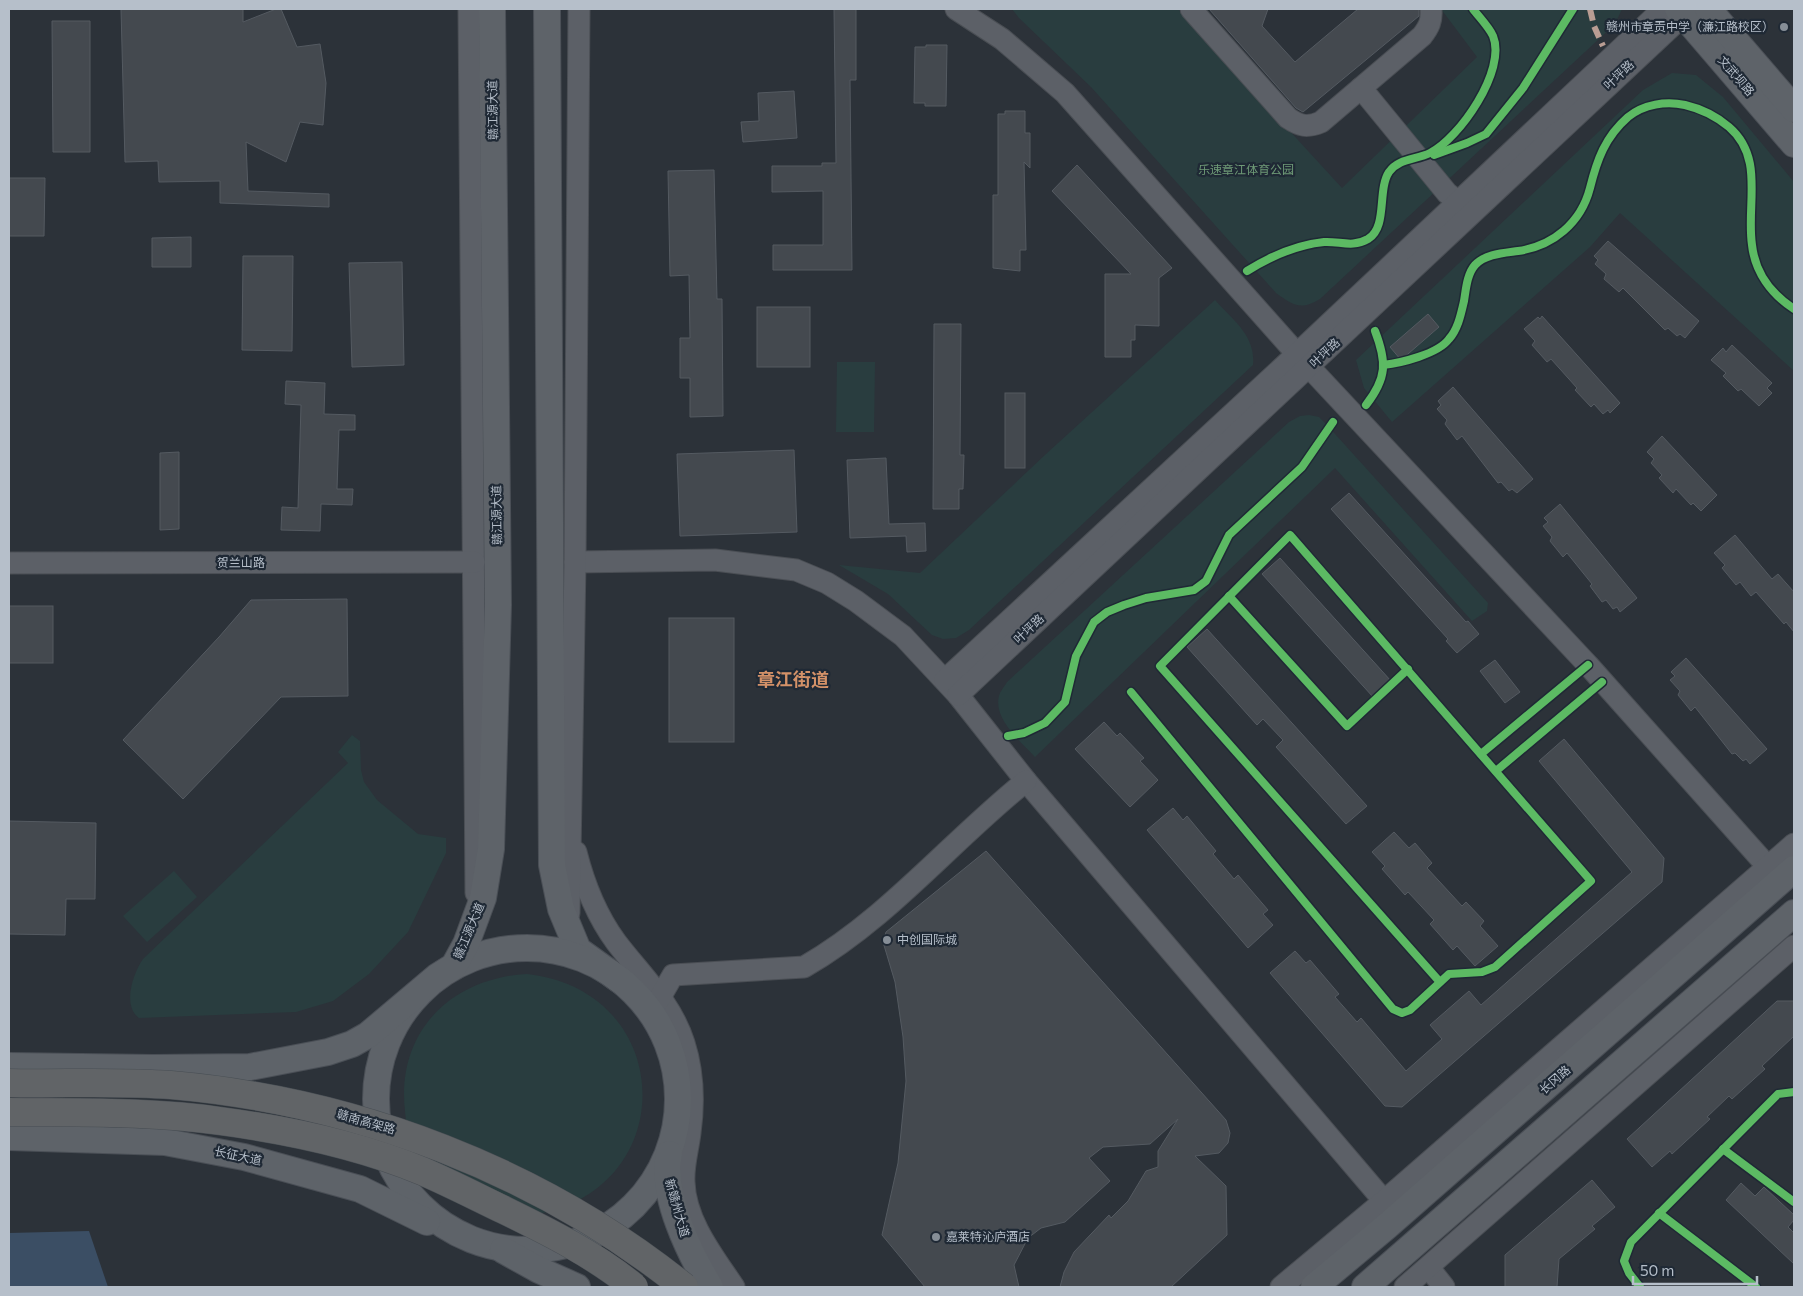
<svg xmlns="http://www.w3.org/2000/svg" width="1803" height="1296" viewBox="0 0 1803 1296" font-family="Commissioner,'Noto Sans SC',sans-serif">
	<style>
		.green { fill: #293d3f }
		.water { fill: #3b4e64 }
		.building { fill: #44494f; stroke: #545a61 }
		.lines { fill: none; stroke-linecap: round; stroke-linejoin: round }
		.minor-casing { stroke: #4a4e54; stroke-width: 23 }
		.major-casing { stroke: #4a4f56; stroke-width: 28 }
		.minor { stroke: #5c6067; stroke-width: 21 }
		.major { stroke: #5e6369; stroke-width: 26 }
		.highway-bridge-casing { stroke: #494f55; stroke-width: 29; stroke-linecap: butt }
		.highway-bridge { stroke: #616467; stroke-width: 28 }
		.quiet { stroke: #b99d93; stroke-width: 6; stroke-dasharray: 12 6; stroke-linecap: butt }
		.cycleway-casing { stroke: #1f2935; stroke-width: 11 }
		.cycleway { stroke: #5cba63; stroke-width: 8 }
		.poi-dot { fill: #868e97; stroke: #1f2935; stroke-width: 2 }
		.labels { text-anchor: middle; stroke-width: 4.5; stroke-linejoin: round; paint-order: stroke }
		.poi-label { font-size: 12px; fill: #b6bfca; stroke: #1f2935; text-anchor: start }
		.street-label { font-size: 12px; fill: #b6bfca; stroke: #1f2935 }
		.park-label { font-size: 12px; fill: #6e9a76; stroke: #1f2935 }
		.district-label { font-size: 18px; font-weight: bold; fill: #d39168; stroke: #1f2935 }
	</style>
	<rect width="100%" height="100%" fill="#2c3239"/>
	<g class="green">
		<path d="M1012,9H1178L1342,188L1477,57L1441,9H1622L1615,24L1320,299C1300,311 1293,305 1276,293L1091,87L1019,18Z"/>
		<path d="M1672,73L1696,75L1723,97L1794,182V371L1620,213L1590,247L1392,422L1364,388L1356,360L1643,90Z"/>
		<path d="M1215,300C1233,320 1256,336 1253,365L969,630L956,638L943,639L932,635L888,594L839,565L920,573L1046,454Z"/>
		<path d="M837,362H875L874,432H836Z"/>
		<path d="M1309,415L1319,417L1326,424L1488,603L1487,611L1472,621L1335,468L1035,757C1021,742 993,719 999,696C1000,691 1005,686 1007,682L1289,422L1300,416Z"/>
		<path d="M352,735L360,741L361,770L364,782L377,800L418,834L446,838V853L408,932L369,974L333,1001L296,1012L139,1018C122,1006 133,973 143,959L348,763L338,752Z"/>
		<path d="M174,871L197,897L147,942L123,916Z"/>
		<path d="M527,974C679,991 682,1194 530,1215C504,1202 478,1189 452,1177C444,1173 431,1169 425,1163C413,1152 406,1127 405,1111C396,1032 451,978 527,974Z"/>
	</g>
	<path class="water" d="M89,1231L108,1287H9V1233Z"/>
	<g class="building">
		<path d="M121,9H243V22L276,9H281L297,47L320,44L326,83L323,125L300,122L286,162L246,142L248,191L329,194V207L220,203V181L159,182L158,161L125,162Z"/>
		<path d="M834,9H856V80H850L852,270H773V245H823V191L772,192V166H822V163H836Z"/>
		<path d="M1209,9H1268L1262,26L1295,62L1358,9H1419V16L1303,112L1296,108Z"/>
		<path d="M52,21H90V152H53Z"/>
		<path d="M926,45H947L946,106H925V103H914L915,47H926Z"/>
		<path d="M794,91L797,138L743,142L741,122L759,121L758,93Z"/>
		<path d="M1005,111H1025V133H1030V168L1024,162L1026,250H1020V271L993,268V195H998V114H1005Z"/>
		<path d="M1077,165L1172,268L1159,278V326L1135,325V340H1131V357H1105V274H1131L1052,191Z"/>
		<path d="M714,170L717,299H722L723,416L690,417V378H680V338H690L689,275L670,276L668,171Z"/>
		<path d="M9,178H45L44,236H9Z"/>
		<path d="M191,237V267H152V238Z"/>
		<path d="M1608,241L1699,321L1685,338L1680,334L1677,336L1668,328L1665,330L1623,288L1619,292L1604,279L1606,274L1595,264L1598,260L1594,256Z"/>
		<path d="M243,256H293L292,351L242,350Z"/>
		<path d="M402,262L404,365L352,367L349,263Z"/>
		<rect x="757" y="307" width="53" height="60"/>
		<path d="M1428,314L1439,327L1401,360L1390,347Z"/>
		<path d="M1542,316L1620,403L1610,413L1608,410L1603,414L1594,404L1591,407L1575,390L1577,388L1551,359L1547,362L1532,345L1535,341L1524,329L1538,317L1540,319Z"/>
		<path d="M934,324H961L960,455H964L963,489H959V509H933Z"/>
		<path d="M1732,345L1772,383L1767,388L1772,393L1759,406L1741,389L1738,391L1723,376L1726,373L1711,360L1723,348L1726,352Z"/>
		<path d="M286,381L325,383L324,414L355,415V430H339L337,489H353L352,505L321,504L320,531L281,530L282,507L298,508L301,405L285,404Z"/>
		<path d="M1453,387L1533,479L1517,493L1512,489L1509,491L1501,482L1498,483L1462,436L1457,440L1445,424L1447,420L1437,409L1441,405L1438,401Z"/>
		<rect x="1005" y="393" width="20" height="75"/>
		<path d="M1662,436L1717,495L1701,511L1693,503L1691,505L1676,489L1673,493L1659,478L1662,475L1651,463L1654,459L1647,452Z"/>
		<path d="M794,450L797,532L680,536L677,454Z"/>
		<path d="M179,452V529L160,530V453Z"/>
		<path d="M886,458L889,524L925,523L926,551L907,552L906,536L850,538L847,460Z"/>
		<path d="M1349,493L1466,622L1468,621L1479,634L1457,653L1446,641L1448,639L1331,509Z"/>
		<path d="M1560,504L1637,598L1620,612L1617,607L1613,609L1606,600L1602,602L1590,586L1592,584L1567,553L1563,557L1550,541L1552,537L1543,526L1548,522L1544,518Z"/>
		<path d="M1735,535L1772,579L1778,574L1794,592V632L1786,622L1784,624L1756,592L1751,596L1740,582L1736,585L1722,568L1725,565L1714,553Z"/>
		<path d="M1280,558L1391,681L1373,697L1262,574Z"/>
		<path d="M347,599L348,696L281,697L183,799L123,740L219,637L251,600Z"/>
		<rect x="9" y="606" width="44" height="57"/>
		<rect x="669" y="618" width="65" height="124"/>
		<path d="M1207,629L1367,806L1346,824L1276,747L1283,740L1263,719L1257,725L1187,647Z"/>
		<path d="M1686,658L1767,749L1750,764L1746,759L1743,761L1735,753L1732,754L1695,707L1691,711L1678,695L1680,691L1670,680L1675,676L1671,672Z"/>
		<path d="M1495,660L1520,692L1505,703L1480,671Z"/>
		<path d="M1104,722L1117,736L1120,733L1144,758L1140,761L1158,780L1130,807L1075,749Z"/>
		<path d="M1564,739L1664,858L1662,882L1402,1107L1385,1106L1270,973L1295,951L1306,963L1310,960L1339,994L1335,997L1357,1022L1361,1018L1406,1071L1442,1039L1430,1025L1469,991L1481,1005L1632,872L1539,761Z"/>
		<path d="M1173,808L1183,820L1187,816L1216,851L1213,854L1234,879L1238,875L1268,910L1263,914L1273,925L1248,948L1147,830Z"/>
		<path d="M9,821L96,823L95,899H66L65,935L9,934Z"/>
		<path d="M1394,832L1409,848L1415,843L1432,863L1427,868L1462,906L1466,902L1484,921L1480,926L1498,946L1475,966L1457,946L1453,950L1430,924L1434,920L1408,892L1405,895L1382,869L1385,866L1372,852Z"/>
		<path d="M986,851L1226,1120L1230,1133L1228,1143L1219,1153L1195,1156L1226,1186L1227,1235L1171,1287H1060L1064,1272L1074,1252L1109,1215L1111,1218L1128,1201L1146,1171L1158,1167V1151L1178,1119L1150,1144L1103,1147L1089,1158L1110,1181L1065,1222L1041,1228L1028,1238L1014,1265L1019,1287H925L882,1235L898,1163L906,1081L903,1037L895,982L883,942L886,932Z"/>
		<path d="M1777,1001H1794V1036L1762,1066L1765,1069L1732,1099L1729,1096L1707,1117L1710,1119L1672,1154L1670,1151L1652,1167L1627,1139Z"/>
		<path d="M1592,1180L1615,1207L1592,1226L1595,1229L1559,1259L1557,1287H1505V1255Z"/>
		<path d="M1741,1183L1755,1196L1764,1187L1794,1215V1220L1788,1227L1794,1233V1264L1726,1200Z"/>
	</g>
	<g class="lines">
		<g class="minor-casing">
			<g id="minor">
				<path d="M469,9L476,893"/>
				<path d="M956,9L1002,39L1065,93L1297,354L1588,665L1769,868"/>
				<path d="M1191,9L1288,118C1300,126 1307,128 1321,122L1422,36C1429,27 1432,21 1431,9"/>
				<path d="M1361,88L1447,193L1457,201"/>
				<path d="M575,562L715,560L796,570L827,583L856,601L903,636L958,695L1026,781L1384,1201"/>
				<path d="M9,563L474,562"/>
				<path d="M945,680L1297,354L1663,9"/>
				<path d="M958,695L1690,9"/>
				<path d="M576,852C584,884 597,916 616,942C641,975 671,1002 684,1043C693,1071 694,1104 690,1133C688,1150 683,1165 684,1182C685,1221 714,1257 734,1287"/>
				<path d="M569,913L575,562L579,9"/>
				<path d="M651,1013L673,975L804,967C888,919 951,841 1026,781"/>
				<path d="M1429,1268L1444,1287"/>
				<path d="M1281,1287L1384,1201L1794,844"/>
				<path d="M1405,1287L1794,946"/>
			</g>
		</g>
		<g class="major-casing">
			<g id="major">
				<path d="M547,9L552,865L561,909L578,950L624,983"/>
				<path d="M1678,9L1794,144"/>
				<path d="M1708,9L1794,109"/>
				<circle cx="527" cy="1099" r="151"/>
				<path d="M9,1066L153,1068L250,1067L328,1052L352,1044L368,1035L438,976L454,966L466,944L483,898L491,849L498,605L492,9"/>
				<path d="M9,1137L165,1142L244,1157L360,1189L427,1222"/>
				<path d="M669,1154C660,1194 690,1254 710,1287"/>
				<path d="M503,1250L539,1270L577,1287"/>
				<path d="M1314,1287L1387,1226L1794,869"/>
				<path d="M1365,1287L1794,913"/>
			</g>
		</g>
		<use href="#minor" class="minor"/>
		<use href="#major" class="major"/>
		<g class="highway-bridge-casing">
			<g id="highway-bridge">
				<path d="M9,1083C63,1084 118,1081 171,1085C356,1101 540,1171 684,1287"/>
				<path d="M9,1112C79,1113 151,1111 220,1121C288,1130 359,1145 422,1171C450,1183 477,1197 504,1210C549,1232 595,1255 634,1287"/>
			</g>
		</g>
		<use href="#highway-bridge" class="highway-bridge"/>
		<path class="quiet" d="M1590,9L1594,26L1603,46"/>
		<g class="cycleway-casing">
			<g id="cycleway">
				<path d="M1434,155L1467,143L1486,134L1523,88L1573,9"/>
				<path d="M1247,271C1271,256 1295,245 1324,242C1340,241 1352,248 1368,239C1388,227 1377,190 1389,172C1399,158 1416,160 1430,153C1459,139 1507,70 1493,36C1489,27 1479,17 1473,9"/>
				<path d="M1383,365C1401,363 1438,354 1449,339C1458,329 1461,314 1464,301C1466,289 1467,274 1475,265C1485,254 1504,253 1518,251C1553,246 1581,223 1590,188C1597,160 1605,137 1628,117C1644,104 1666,101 1685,105C1702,109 1716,116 1729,127C1765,158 1746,204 1752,245C1755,272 1771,294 1794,309"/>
				<path d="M1366,405C1387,378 1387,362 1375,331"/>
				<path d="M1229,596L1347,726L1408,669"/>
				<path d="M1131,692L1393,1009L1402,1013L1410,1010L1449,974L1482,972L1495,967L1591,881L1290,535L1160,666L1439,981"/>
				<path d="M1008,736L1024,733L1045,723L1065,702L1076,656L1094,622L1107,612L1124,605L1146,598L1194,590L1206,581L1229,535L1302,467L1333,422"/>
				<path d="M1481,754L1588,665"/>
				<path d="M1496,771L1602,682"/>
				<path d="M1723,1149L1794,1202"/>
				<path d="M1659,1213L1756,1287"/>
				<path d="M1640,1287L1629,1273L1624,1261L1631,1242L1778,1094L1794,1092"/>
			</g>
		</g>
		<use href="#cycleway" class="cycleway"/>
	</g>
	<g class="poi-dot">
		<circle cx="1784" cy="27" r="5"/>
		<circle cx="887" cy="940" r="5"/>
		<circle cx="936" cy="1237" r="5"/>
	</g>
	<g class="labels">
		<g class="poi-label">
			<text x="1774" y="31" text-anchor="end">赣州市章贡中学（濂江路校区）</text>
			<text x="897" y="944">中创国际城</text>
			<text x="946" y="1241">嘉莱特沁庐酒店</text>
		</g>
		<g class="street-label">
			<text transform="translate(1619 75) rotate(-43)" y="4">叶坪路</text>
			<text transform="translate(1736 76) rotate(49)" y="4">文武坝路</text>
			<text transform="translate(493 110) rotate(-91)" y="4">赣江源大道</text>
			<text transform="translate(1325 353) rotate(-43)" y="4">叶坪路</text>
			<text transform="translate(497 515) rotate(-91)" y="4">赣江源大道</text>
			<text x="241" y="567">贺兰山路</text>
			<text transform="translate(1029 629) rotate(-43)" y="4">叶坪路</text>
			<text transform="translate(469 931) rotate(-67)" y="4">赣江源大道</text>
			<text transform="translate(1555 1080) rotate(-41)" y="4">长冈路</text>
			<text transform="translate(366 1122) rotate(16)" y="4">赣南高架路</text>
			<text transform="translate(238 1156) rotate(12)" y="4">长征大道</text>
			<text transform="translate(677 1208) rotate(74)" y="4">新赣州大道</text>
		</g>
		<g class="park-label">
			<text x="1246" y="174">乐速章江体育公园</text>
		</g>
		<g class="district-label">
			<text x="793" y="686">章江街道</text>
		</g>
	</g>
	<rect width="1803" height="1296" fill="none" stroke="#b6bfca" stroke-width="20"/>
	<path d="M1633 1276v8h124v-8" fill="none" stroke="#b6bfca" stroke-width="2.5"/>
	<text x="1640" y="1276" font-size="15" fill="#b6bfca" stroke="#1f2935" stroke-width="4" paint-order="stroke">50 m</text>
</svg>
